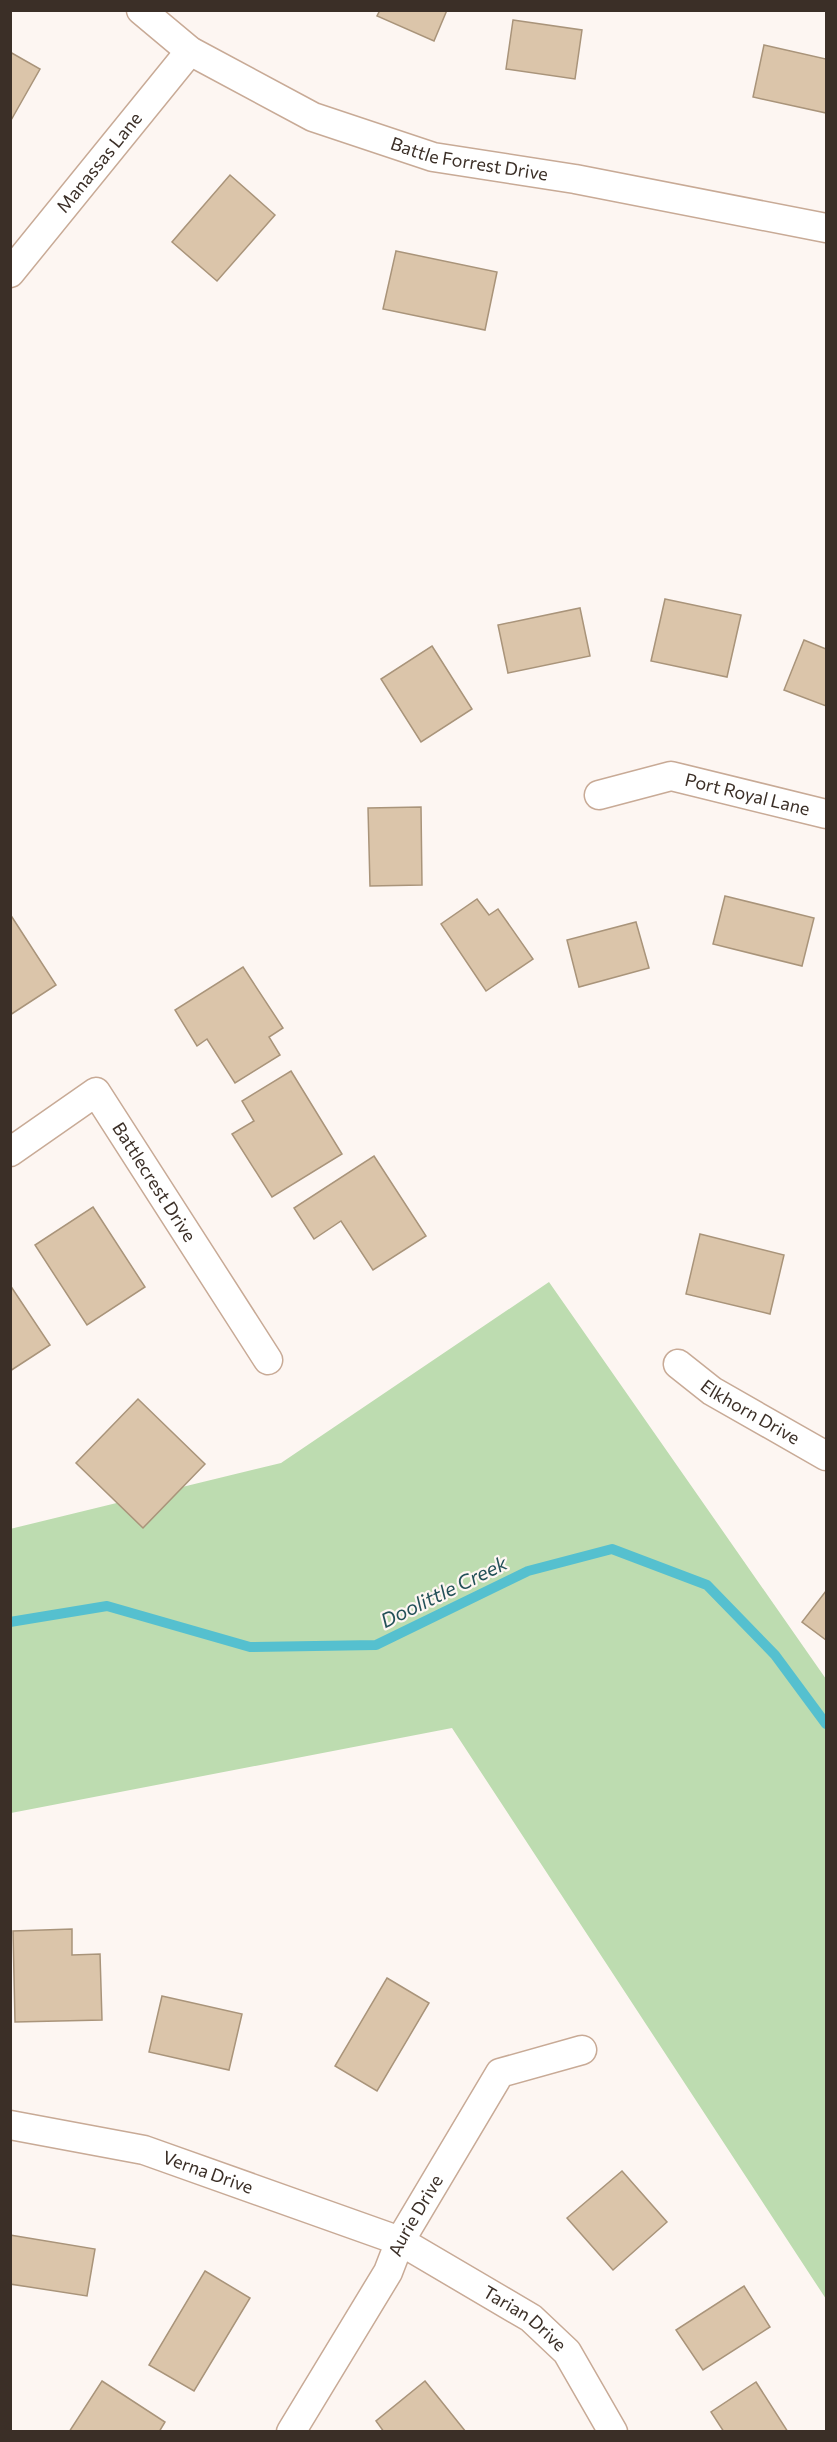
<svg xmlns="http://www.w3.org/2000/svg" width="837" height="2442" viewBox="0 0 837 2442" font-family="Commissioner,sans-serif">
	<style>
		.green { fill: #bddcb0 }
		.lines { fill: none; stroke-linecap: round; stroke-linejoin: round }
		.stream { stroke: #55c0cf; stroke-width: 10 }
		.building { fill: #dbc5aa; stroke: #a9947a; stroke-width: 1.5 }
		.street-casing { stroke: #c8aa96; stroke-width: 31 }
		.street { stroke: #fff; stroke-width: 28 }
		.labels { text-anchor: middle; stroke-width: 4.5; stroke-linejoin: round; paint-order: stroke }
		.street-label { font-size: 18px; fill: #3b2f27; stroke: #fdf6f2 }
		.water-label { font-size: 20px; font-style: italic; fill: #235158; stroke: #fdf6f2 }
	</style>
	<rect width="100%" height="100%" fill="#fdf6f2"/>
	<path class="green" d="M549,1282L826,1679V2299L452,1728L11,1813L10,1529L281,1463Z"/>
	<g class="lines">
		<path class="stream" d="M10,1622L107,1606L250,1647L376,1645L528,1571L612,1549L707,1585L775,1655L826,1724"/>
	</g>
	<g class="building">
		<path d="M380,10H447L434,41L377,16Z"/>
		<path d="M513,20L582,30L575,79L506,69Z"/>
		<path d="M764,45L826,59V113L753,97Z"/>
		<path d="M10,52L40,69L10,122Z"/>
		<path d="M230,175L275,215L217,281L172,242Z"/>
		<path d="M396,251L497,272L485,330L383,309Z"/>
		<path d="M665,599L741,615L727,677L651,661Z"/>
		<path d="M580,608L590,656L508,673L498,625Z"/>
		<path d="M804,640L826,649V706L784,690Z"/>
		<path d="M432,646L472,709L421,742L381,679Z"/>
		<path d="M421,807L422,885L370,886L368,808Z"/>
		<path d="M725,896L814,918L802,966L713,944Z"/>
		<path d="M477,899L489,915L498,909L533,959L486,991L441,924Z"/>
		<path d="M10,914L56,985L10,1015Z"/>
		<path d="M636,922L649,968L579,987L567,940Z"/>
		<path d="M243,967L283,1028L269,1037L280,1055L235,1083L207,1039L197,1046L175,1010Z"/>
		<path d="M291,1071L342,1154L272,1197L232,1134L254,1121L242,1101Z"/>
		<path d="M374,1156L426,1236L373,1270L341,1221L314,1239L294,1208Z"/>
		<path d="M93,1207L145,1287L87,1325L35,1245Z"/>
		<path d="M700,1234L784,1255L770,1314L686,1294Z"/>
		<path d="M10,1285L50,1345L10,1371Z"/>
		<path d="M138,1399L205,1464L143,1528L76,1463Z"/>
		<path d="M826,1591V1640L802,1622Z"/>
		<path d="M72,1929V1955L100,1954L102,2020L15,2022L13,1931Z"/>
		<path d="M387,1978L429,2003L377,2091L335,2066Z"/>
		<path d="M162,1996L242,2014L229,2070L149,2052Z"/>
		<path d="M622,2171L667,2222L613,2270L567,2218Z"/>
		<path d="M10,2235L95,2249L87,2296L10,2284Z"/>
		<path d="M205,2271L250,2298L194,2391L149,2365Z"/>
		<path d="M744,2286L770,2327L703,2370L676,2330Z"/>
		<path d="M102,2381L165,2422L159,2432H69Z"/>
		<path d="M425,2381L466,2432H384L376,2421Z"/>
		<path d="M756,2382L788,2432H724L711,2412Z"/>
	</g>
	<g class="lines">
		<g class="street-casing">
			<g id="street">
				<path id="s1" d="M141,10L190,51L313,117L433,157L575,179L826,228"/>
				<path id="s2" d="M10,273L190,51"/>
				<path id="s3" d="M599,795L671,776L826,814"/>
				<path id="s4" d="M10,1152L96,1092L268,1360"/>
				<path id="s5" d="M678,1364L712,1391L826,1456"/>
				<path id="s6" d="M10,2125L144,2150L400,2241L531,2318L567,2352L613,2432"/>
				<path id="s7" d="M291,2432L388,2272L400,2241L500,2073L582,2050"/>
			</g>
		</g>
		<use href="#street" class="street"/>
	</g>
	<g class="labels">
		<g class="street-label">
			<text dy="6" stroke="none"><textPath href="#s1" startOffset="366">Battle Forrest Drive</textPath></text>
			<text dy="6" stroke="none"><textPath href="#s2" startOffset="142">Manassas Lane</textPath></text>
			<text dy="6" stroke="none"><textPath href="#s3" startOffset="153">Port Royal Lane</textPath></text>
			<text dy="6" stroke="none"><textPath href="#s4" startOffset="212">Battlecrest Drive</textPath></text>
			<text dy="6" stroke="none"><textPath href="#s5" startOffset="87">Elkhorn Drive</textPath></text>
			<text dy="6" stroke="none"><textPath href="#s6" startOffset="204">Verna Drive</textPath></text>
			<text dy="6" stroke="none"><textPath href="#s7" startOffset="250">Aurie Drive</textPath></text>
			<text dy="6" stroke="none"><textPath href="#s6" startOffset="555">Tarian Drive</textPath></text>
		</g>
		<g class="water-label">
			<text transform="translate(444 1592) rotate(-26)" y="7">Doolittle Creek</text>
		</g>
	</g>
	<rect width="837" height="2442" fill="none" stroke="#3b2f27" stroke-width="24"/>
</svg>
